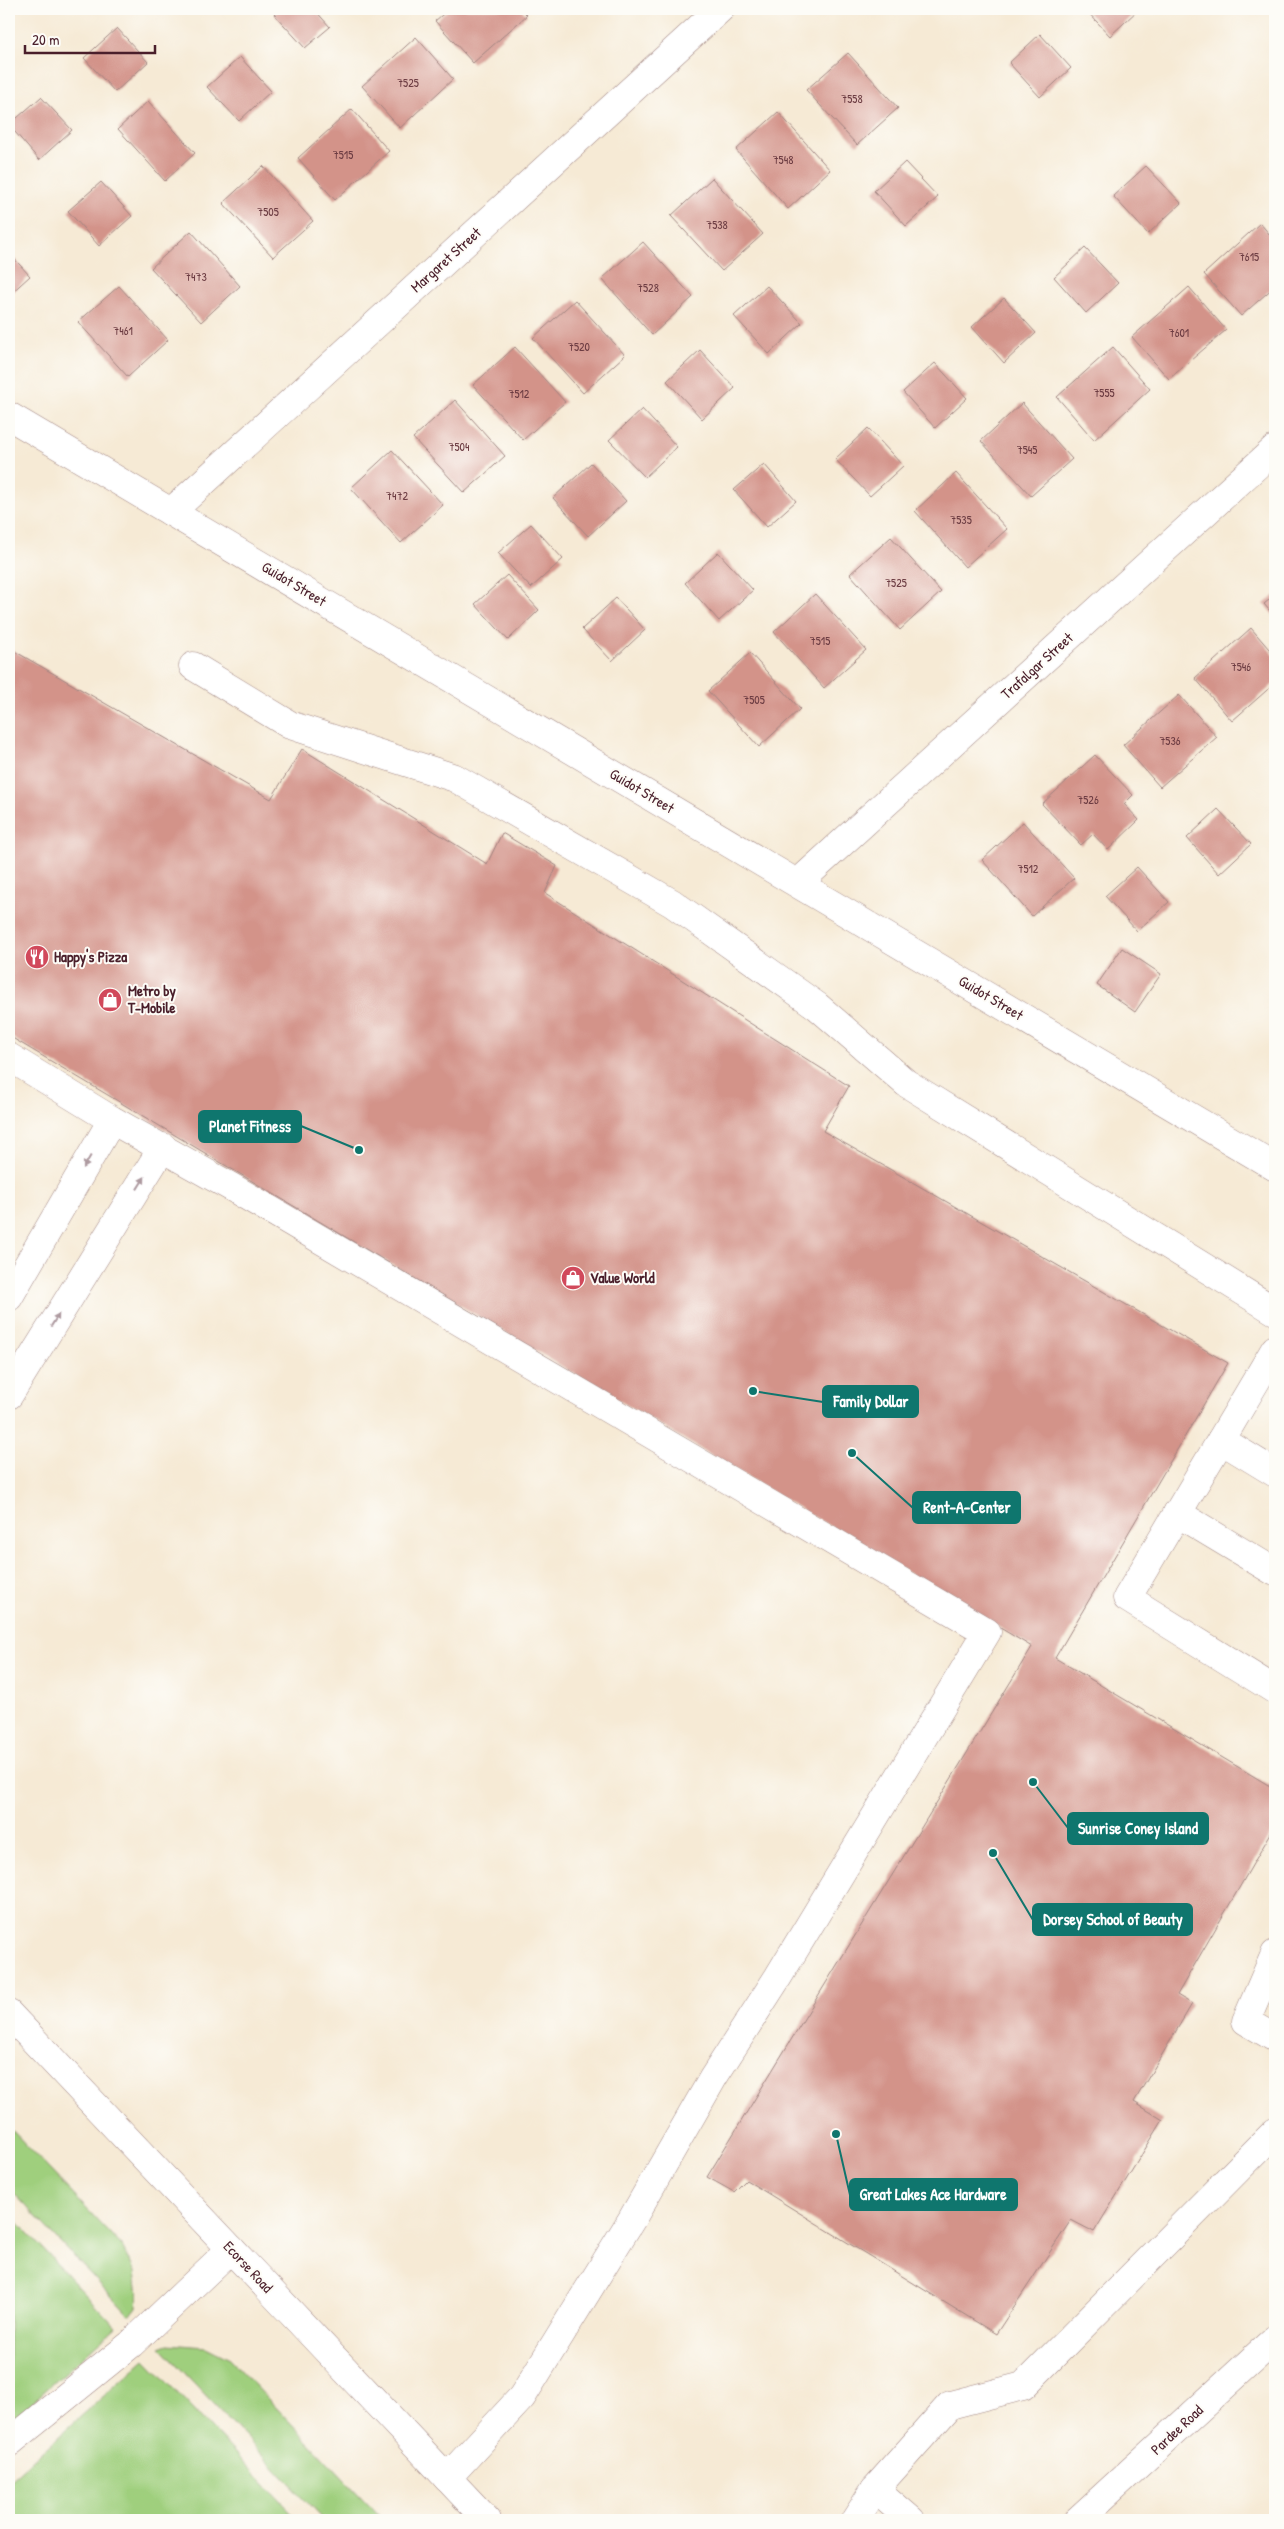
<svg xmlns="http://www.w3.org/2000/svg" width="1284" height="2529" viewBox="0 0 1284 2529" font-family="'Patrick Hand',sans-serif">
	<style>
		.green { fill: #9fcf7d; stroke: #747754 }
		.building { fill: #d39389 }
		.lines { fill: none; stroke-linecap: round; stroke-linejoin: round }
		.minor-casing { stroke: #a08480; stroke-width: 29 }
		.major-casing { stroke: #a08480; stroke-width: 29 }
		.minor { stroke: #fff; stroke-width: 28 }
		.major { stroke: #fff; stroke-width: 28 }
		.oneway { fill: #ae9aa0 }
		.labels { text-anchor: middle; stroke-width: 4; stroke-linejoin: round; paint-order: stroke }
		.number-label { font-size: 12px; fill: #6c3c42 }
		.street-label { font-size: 15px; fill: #4a1f2b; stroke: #fdfcf7 }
		.poi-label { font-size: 15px; font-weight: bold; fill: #4a1f2b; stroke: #fdfcf7; text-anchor: start }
		.leader { fill: none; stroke: #0f766e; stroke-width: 2 }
		.callout-dot { fill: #0f766e; stroke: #fdfcf7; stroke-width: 2 }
		.callout { fill: #0f766e; stroke: #0f766e; stroke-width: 2 }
		.callout-label { font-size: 16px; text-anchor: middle; font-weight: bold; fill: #fff }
	</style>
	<rect width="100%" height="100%" fill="#fdfcf7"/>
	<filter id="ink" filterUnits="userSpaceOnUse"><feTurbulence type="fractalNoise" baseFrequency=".02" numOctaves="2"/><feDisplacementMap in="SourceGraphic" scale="10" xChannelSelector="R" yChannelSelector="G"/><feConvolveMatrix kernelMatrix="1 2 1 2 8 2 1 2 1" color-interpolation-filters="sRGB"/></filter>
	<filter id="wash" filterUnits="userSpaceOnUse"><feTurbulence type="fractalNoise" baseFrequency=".0096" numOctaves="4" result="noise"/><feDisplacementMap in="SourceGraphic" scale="20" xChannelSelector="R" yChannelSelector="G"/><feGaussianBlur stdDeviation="1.12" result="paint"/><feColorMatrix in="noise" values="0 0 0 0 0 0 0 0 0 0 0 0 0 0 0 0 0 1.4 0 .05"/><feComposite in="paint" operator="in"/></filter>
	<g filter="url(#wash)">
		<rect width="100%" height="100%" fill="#f6ead5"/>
		<g class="green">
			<path d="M9,2127L122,2246L135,2272L138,2295L137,2307L130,2316L9,2188Z"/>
			<path d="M9,2213L116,2327L9,2423Z"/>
			<path d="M168,2344L206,2347L230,2359L383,2520H324L160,2347Z"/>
			<path d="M145,2359L299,2520H9V2481Z"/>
		</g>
		<g id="blocks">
			<g class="building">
				<path d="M280,9H314L330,27L305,48L274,14Z"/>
				<path d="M449,9H521L527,15L473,63L435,21Z"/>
				<path d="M1085,9H1139L1110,36Z"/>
				<path d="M117,28L148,62L115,92L84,58Z"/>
				<path d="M1040,34L1071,68L1040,97L1009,63Z"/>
				<path d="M416,37L453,79L400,128L362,86Z"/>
				<path d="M848,53L898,108L857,145L806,90Z"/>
				<path d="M240,57L271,91L239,121L207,87Z"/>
				<path d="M41,97L72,130L39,160L9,125Z"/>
				<path d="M148,101L195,153L165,181L118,129Z"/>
				<path d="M352,109L389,151L335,200L298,158Z"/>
				<path d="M778,112L830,170L788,209L736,150Z"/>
				<path d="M905,162L938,197L906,226L874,191Z"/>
				<path d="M263,166L313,221L273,257L223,203Z"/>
				<path d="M1146,166L1181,203L1148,234L1113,196Z"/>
				<path d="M712,178L763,234L722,271L671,216Z"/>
				<path d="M101,182L132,216L99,246L68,211Z"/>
				<path d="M1260,223L1275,241V286L1241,316L1204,274Z"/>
				<path d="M191,231L240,286L201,322L151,268Z"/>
				<path d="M643,242L693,297L652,335L602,279Z"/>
				<path d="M1085,248L1118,283L1086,313L1054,277Z"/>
				<path d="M9,253L30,276L9,295Z"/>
				<path d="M119,286L168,340L128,377L78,322Z"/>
				<path d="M767,286L802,323L769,354L734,316Z"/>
				<path d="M1189,287L1226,330L1169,379L1132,337Z"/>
				<path d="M1004,298L1036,333L1004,363L972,327Z"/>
				<path d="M575,300L625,355L583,393L533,338Z"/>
				<path d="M515,347L565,402L523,440L473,385Z"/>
				<path d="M1113,347L1150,389L1094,440L1057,397Z"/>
				<path d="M700,350L735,388L702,419L667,381Z"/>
				<path d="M935,363L967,398L935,428L903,392Z"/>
				<path d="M455,400L505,456L464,493L413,438Z"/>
				<path d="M1022,403L1072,459L1031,496L981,441Z"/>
				<path d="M642,409L677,447L645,477L609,440Z"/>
				<path d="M868,428L903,466L870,496L835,459Z"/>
				<path d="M392,450L443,505L401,543L351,488Z"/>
				<path d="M591,463L626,501L588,536L553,498Z"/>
				<path d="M764,464L796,501L767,527L734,490Z"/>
				<path d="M956,473L1007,529L965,567L915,511Z"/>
				<path d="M531,524L563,559L531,588L498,553Z"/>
				<path d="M891,537L941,592L900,630L850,574Z"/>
				<path d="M718,552L753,590L719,621L685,583Z"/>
				<path d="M507,575L539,610L508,640L475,604Z"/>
				<path d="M815,594L866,650L824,688L774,632Z"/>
				<path d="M1275,595V617L1264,604Z"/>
				<path d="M616,598L645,630L612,661L582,629Z"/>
				<path d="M1251,628L1275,656V683L1232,721L1195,678Z"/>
				<path d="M9,648L271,799L302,749L487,864L502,833L557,866L545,893L849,1086L823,1131L1228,1363L1055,1658L1275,1789V1826L1177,1995L1192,2004L1134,2102L1163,2120L1094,2232L1071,2220L996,2334L746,2180L734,2192L707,2177L1032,1647L9,1036Z"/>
				<path d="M750,653L800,709L759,747L708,691Z"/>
				<path d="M1179,695L1217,737L1160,787L1123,745Z"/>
				<path d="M1095,755L1133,795L1124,804L1139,820L1108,850L1093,834L1081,845L1042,804Z"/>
				<path d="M1218,809L1251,844L1219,874L1187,838Z"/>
				<path d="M1023,822L1074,878L1032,916L982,860Z"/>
				<path d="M1137,867L1169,902L1137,931L1105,896Z"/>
				<path d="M1122,948L1161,974L1135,1012L1097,985Z"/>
			</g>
		</g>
	</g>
	<g filter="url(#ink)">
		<use href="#blocks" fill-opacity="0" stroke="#a08480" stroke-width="1"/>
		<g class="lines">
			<g class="minor-casing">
				<g id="minor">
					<path d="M9,416L1275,1167"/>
					<path d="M171,512L720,9"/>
					<path d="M193,666L290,725L455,778L672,903L817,1006L906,1083L1275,1311"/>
					<path d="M798,883L1275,449"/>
					<path d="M9,1057L112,1120L233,1188L987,1632L778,1977L713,2078L632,2219L522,2397L447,2478"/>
					<path d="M9,1297L112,1120"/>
					<path d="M1275,1349L1221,1440L1275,1473"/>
					<path d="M9,1395L163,1147"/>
					<path d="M1221,1440L1127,1598L1275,1690"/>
					<path d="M1177,1513L1275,1572"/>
					<path d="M1275,1954L1246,2021L1275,2038"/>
					<path d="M9,2443L131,2344L231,2249"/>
					<path d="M875,2489L911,2520"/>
					<path d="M855,2520L875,2489L950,2405L1023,2386L1275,2132"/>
				</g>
			</g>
			<g class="major-casing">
				<g id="major">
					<path d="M9,2014L487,2520"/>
					<path d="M1078,2520L1275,2339"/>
				</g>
			</g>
			<use href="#minor" class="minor"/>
			<use href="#major" class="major"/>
		</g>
		<defs><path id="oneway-solid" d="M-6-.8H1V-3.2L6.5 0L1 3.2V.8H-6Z" transform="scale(1.25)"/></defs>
		<g class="oneway">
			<use href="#oneway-solid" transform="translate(87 1162) rotate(120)"/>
			<use href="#oneway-solid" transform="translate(141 1183) rotate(-58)"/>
			<use href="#oneway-solid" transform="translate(55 1320) rotate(-58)"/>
		</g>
	</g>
	<defs>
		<g id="restaurant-disc" transform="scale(1.25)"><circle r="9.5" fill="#d1495b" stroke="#fdfcf7"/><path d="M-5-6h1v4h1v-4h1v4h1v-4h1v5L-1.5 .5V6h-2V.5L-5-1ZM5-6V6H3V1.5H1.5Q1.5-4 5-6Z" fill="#fff"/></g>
		<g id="shop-disc" transform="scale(1.25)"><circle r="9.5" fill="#d1495b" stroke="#fdfcf7"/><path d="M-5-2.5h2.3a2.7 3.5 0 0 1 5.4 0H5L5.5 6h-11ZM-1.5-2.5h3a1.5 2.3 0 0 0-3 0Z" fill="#fff"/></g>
	</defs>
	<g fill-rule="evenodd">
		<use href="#restaurant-disc" x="37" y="957"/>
		<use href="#shop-disc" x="110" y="1000"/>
		<use href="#shop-disc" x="573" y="1278"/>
	</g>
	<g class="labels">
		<g class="number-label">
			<text x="408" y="87">7525</text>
			<text x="852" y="103">7558</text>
			<text x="343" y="159">7515</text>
			<text x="783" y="164">7548</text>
			<text x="268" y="216">7505</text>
			<text x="717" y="229">7538</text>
			<text x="1249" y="261">7615</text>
			<text x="196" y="281">7473</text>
			<text x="648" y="292">7528</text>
			<text x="123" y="335">7461</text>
			<text x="1179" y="337">7601</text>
			<text x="579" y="351">7520</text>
			<text x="1104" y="397">7555</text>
			<text x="519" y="398">7512</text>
			<text x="459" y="451">7504</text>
			<text x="1027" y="454">7545</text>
			<text x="397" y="500">7472</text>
			<text x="961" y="524">7535</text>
			<text x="896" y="587">7525</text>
			<text x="820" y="645">7515</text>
			<text x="1241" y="671">7546</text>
			<text x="754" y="704">7505</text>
			<text x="1170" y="745">7536</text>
			<text x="1088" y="804">7526</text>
			<text x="1028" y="873">7512</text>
		</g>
		<g class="street-label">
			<text transform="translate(446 260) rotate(-42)" y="5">Margaret Street</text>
			<text transform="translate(294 584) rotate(31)" y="5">Guidot Street</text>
			<text transform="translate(1037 666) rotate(-42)" y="5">Trafalgar Street</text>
			<text transform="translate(642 791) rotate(31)" y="5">Guidot Street</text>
			<text transform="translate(991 998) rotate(31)" y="5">Guidot Street</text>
			<text transform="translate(248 2267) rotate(47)" y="5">Ecorse Road</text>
			<text transform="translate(1177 2430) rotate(-43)" y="5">Pardee Road</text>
		</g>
		<g class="poi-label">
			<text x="54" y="962">Happy's Pizza</text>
			<text x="128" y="996">Metro by<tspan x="128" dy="17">T-Mobile</tspan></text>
			<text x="590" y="1283">Value World</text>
		</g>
	</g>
	<path class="leader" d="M359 1150L301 1126M753 1391L823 1402M852 1453L913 1508M1033 1782L1068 1828M993 1853L1033 1920M836 2134L850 2195"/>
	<g class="callout-dot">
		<circle cx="359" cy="1150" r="5"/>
		<circle cx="753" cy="1391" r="5"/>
		<circle cx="852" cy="1453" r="5"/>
		<circle cx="1033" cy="1782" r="5"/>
		<circle cx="993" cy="1853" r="5"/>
		<circle cx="836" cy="2134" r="5"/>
	</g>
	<g class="callout">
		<rect x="199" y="1111" width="102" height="31" rx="5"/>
		<rect x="823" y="1386" width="95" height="31" rx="5"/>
		<rect x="913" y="1492" width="107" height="31" rx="5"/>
		<rect x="1068" y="1813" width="140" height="31" rx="5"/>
		<rect x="1033" y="1904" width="159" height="31" rx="5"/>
		<rect x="850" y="2179" width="167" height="31" rx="5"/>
	</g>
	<g class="callout-label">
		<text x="250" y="1132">Planet Fitness</text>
		<text x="871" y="1407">Family Dollar</text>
		<text x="967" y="1513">Rent-A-Center</text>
		<text x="1138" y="1834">Sunrise Coney Island</text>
		<text x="1113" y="1925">Dorsey School of Beauty</text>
		<text x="933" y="2200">Great Lakes Ace Hardware</text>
	</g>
	<rect width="1284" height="2529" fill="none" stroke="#fdfcf7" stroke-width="30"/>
	<path d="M25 45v8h130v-8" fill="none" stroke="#4a1f2b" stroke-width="2.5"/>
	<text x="32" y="45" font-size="15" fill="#4a1f2b" stroke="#fdfcf7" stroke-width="4" paint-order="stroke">20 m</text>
</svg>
